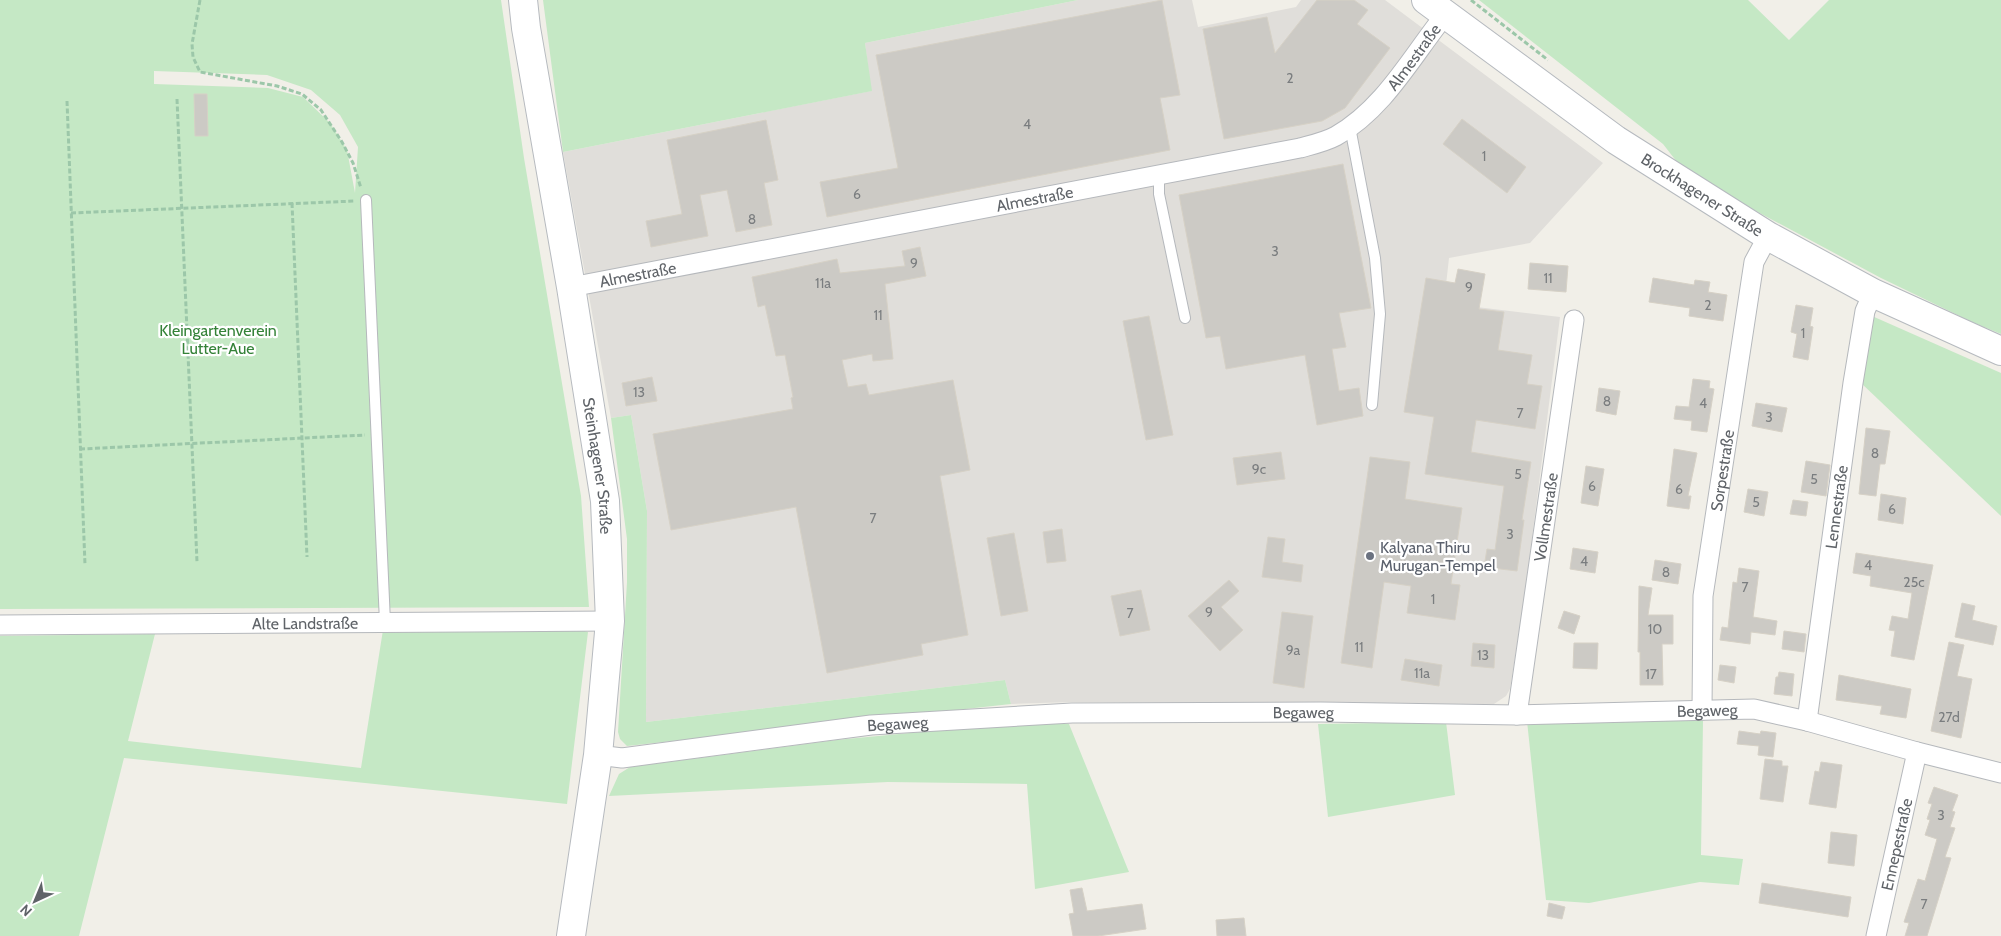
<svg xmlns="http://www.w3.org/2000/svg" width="2001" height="936" viewBox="0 0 2001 936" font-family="Cabin,sans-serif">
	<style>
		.industrial { fill: #e0deda }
		.green { fill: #c5e8c5; fill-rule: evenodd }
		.building { fill: #cccac5; stroke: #d6d1c6 }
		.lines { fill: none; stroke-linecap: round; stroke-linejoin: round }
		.service-casing { stroke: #b5b8bc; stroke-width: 12 }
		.minor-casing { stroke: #b5b8bc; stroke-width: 21 }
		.secondary-casing { stroke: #b6babf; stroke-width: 30 }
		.path { stroke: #9cc7a9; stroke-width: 3; stroke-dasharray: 5 2.5; stroke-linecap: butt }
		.service { stroke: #fff; stroke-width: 10 }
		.minor { stroke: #fff; stroke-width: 19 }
		.secondary { stroke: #fff; stroke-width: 28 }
		.worship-dot { fill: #6b7280; stroke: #fff; stroke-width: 2 }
		.labels { text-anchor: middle; stroke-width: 4.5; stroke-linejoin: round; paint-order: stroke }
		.number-label { font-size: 14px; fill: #7a7d7f }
		.street-label { font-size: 16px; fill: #5f6368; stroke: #fff }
		.park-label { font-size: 16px; fill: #348238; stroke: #fff }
		.worship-label { font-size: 16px; fill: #5b616d; stroke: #fff; text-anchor: start }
	</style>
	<rect width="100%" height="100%" fill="#f1efe8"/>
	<path class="industrial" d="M1078,0H1192L1198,27L1296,7L1301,0H1385L1603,163L1530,243L1449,258L1444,303L1560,317L1526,586L1510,689L1506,696L1494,704L1072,702L1011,704L1005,680L646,722L647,511L631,415L611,418L563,152L871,91L865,43Z"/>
	<g class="green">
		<path d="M0,0H501L524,158L581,496L589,607L0,609ZM154,71L267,75L311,90L340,115L358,147L355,193L347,150L330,123L303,97L268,88L154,84Z"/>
		<path d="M543,0H1078L865,43L872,91L563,152Z"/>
		<path d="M1479,0H1748L1789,40L1829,0H2001V334L1972,322L1881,278L1754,210L1677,162L1663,144Z"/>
		<path d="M1872,316L2001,373V516L1860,382Z"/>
		<path d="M631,415L647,511L646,722L1005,680L1011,704L627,746L620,739L618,732L627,582V539L611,418Z"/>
		<path d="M567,626L588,632L567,804L124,758L79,936H0V636L155,634L128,741L361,768L383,630Z"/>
		<path d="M1527,721H1703L1701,855L1743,859L1739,885L1700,882L1589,903L1546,900Z"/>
		<path d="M1446,722L1455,795L1328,817L1318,724Z"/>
		<path d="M1015,723L1069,724L1129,872L1035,889L1027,784L888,782L609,796L619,774L630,767L836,740Z"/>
	</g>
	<g class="building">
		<path d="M1162,0L1180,95L1160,98L1170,150L827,217L820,182L898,168L876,55Z"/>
		<path d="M1317,0H1354L1368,10L1357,24L1390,48L1345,108L1322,121L1224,139L1203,29L1267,17L1275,53Z"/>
		<path d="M194,94H207L208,136H195Z"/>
		<path d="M1462,119L1526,167L1507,193L1443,144Z"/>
		<path d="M766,120L778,180L764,183L772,225L736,232L727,190L700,195L708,236L651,247L646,221L682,214L667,140Z"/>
		<path d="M1343,164L1371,308L1339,313L1346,347L1332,349L1339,391L1359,388L1363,416L1317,425L1305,355L1226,369L1220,336L1206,338L1179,195Z"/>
		<path d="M920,247L926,276L885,284L893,359L873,361L872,354L842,360L848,387L866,384L869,395L953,380L970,470L940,476L968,635L921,644L923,655L827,673L796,507L671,530L653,434L793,409L791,398L793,397L785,355L776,356L765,305L758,307L752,277L837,259L840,273L905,266L902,251Z"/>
		<path d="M1530,263L1568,266L1566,292L1528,289Z"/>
		<path d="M1458,269L1485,274L1479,309L1504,312L1498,350L1532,355L1527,384L1542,386L1535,429L1476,420L1471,452L1531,462L1522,520H1524L1517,571L1484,567L1487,549L1495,550L1504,486L1425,474L1434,417L1404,412L1426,278L1455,283Z"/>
		<path d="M1653,278L1694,285L1695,280L1710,282L1708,292L1727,295L1723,321L1689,316L1690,308L1649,302Z"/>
		<path d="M1796,305L1813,308L1810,326L1813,327L1808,360L1793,357L1797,334L1791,332Z"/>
		<path d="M1149,316L1173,435L1146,440L1123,321Z"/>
		<path d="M652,377L657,401L626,406L622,383Z"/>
		<path d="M1693,379L1710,381L1709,388L1714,389L1707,432L1691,430L1692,421L1674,419L1676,406L1689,407Z"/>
		<path d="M1599,388L1620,391L1616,415L1596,411Z"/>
		<path d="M1756,403L1787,408L1782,432L1752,426Z"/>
		<path d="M1866,428L1890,431L1885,464H1880L1876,496L1859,494Z"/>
		<path d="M1674,449L1697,453L1688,496H1691L1689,509L1667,506Z"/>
		<path d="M1281,452L1285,479L1237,485L1233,458Z"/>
		<path d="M1370,457L1410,462L1405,499L1462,508L1451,584L1460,585L1455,620L1407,613L1411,586L1384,582L1372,668L1341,663Z"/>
		<path d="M1806,461L1830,465L1826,496L1801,492Z"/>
		<path d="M1586,466L1604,469L1598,506L1581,503Z"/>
		<path d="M1748,489L1768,492L1764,516L1744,512Z"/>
		<path d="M1881,494L1906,498L1903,524L1878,520Z"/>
		<path d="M1793,500L1808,502L1806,516L1790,514Z"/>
		<path d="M1062,529L1066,561L1047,563L1043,532Z"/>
		<path d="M1014,533L1028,611L1001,616L987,538Z"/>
		<path d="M1268,537L1285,539L1282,562L1303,565L1301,582L1262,577Z"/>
		<path d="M1573,548L1598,552L1595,573L1570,569Z"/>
		<path d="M1856,553L1933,565L1914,660L1891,656L1895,631L1889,630L1892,616L1908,619L1912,593L1870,586L1871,576L1853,573Z"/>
		<path d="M1655,560L1681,564L1678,584L1652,580Z"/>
		<path d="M1739,568L1759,571L1753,617L1777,621L1775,635L1751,632L1750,644L1720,640L1722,627L1728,628L1733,582L1737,583Z"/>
		<path d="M1229,580L1239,591L1221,607L1243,630L1220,651L1188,616Z"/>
		<path d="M1639,586L1652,588L1648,615H1673V644H1662L1663,685H1640V652H1638Z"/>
		<path d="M1141,590L1150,630L1120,636L1111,596Z"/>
		<path d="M1962,603L1975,606L1972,620L1997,626L1993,645L1955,637Z"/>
		<path d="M1564,611L1580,616L1574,634L1558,628Z"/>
		<path d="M1282,612L1313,616L1304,688L1273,683Z"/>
		<path d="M1784,631L1806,634L1804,652L1782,649Z"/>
		<path d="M1949,642L1964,645L1957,676L1972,679L1961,738L1931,731Z"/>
		<path d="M1473,643L1495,645L1494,668L1471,666Z"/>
		<path d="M1574,643H1598L1597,669L1573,668Z"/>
		<path d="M1405,659L1442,665L1439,686L1401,680Z"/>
		<path d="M1720,665L1736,667L1734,683L1718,680Z"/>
		<path d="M1779,672L1794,674L1792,696L1774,694L1776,677H1778Z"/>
		<path d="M1839,675L1911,689L1906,718L1880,714L1882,706L1836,700Z"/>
		<path d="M1739,731L1760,734L1761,731L1776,733L1773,757L1758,755L1759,746L1737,744Z"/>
		<path d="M1765,759L1782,761V766H1788L1783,802L1760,799Z"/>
		<path d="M1821,762L1842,765L1836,808L1809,804L1815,771L1819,772Z"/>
		<path d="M1934,787L1958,795L1952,811L1955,812L1950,827L1955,828L1945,857L1951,858L1927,936H1905L1909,923L1904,922L1918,879L1925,881L1937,839L1925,835L1930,820L1927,819L1932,804L1928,803Z"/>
		<path d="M1831,832L1857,835L1854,866L1828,863Z"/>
		<path d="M1762,883L1851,897L1848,917L1759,903Z"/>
		<path d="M1082,888L1087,911L1142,904L1146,929L1098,936H1073L1069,914L1074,913L1070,890Z"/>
		<path d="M1549,903L1565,907L1562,919L1547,916Z"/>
		<path d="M1244,918L1246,936H1217L1216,920Z"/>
	</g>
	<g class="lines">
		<g class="service-casing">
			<g id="service">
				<path d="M1350,127L1375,258L1380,314L1372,405"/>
				<path d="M1159,176V194L1185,318"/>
				<path d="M366,200L385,622"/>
			</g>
		</g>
		<g class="minor-casing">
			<g id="minor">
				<path id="s1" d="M571,287L1300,148C1311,145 1325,142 1336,136C1384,109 1412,56 1445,15"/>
				<path id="s2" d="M0,625L610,621"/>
				<path id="s3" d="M1702,710L1703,596L1754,262L1768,236"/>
				<path id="s4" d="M1517,715L1574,320"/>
				<path id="s5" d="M1807,721L1853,383L1865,311L1873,293"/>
				<path id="s6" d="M598,755L622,758L871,725L1072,713L1321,712L1517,715L1754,709L1807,721L1917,752L2001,773"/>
				<path id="s7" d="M1876,936L1917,752"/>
			</g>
		</g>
		<g class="secondary-casing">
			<g id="secondary">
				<path id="s8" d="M523,0L526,28L571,287L605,501L610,621L598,755L571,936"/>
				<path id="s9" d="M1426,0L1616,140L1768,236L1873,293L2001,351"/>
			</g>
		</g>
		<g class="path">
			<path d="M200,0L192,44L193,57L200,72L277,86L302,94L321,110L342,142L353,163L361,188"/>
			<path d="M1471,0L1548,60"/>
			<path d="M177,99L197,562"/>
			<path d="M67,101L85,565"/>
			<path d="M292,203L307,557"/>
			<path d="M71,213L355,201"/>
			<path d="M80,449L365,435"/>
		</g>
		<use href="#service" class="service"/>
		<use href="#minor" class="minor"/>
		<use href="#secondary" class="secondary"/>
	</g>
	<circle class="worship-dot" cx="1370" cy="556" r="5"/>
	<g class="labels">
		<g class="number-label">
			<text x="1290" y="83">2</text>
			<text x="1027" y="129">4</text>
			<text x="1484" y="161">1</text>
			<text x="857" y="199">6</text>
			<text x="752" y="224">8</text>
			<text x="1275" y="256">3</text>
			<text x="914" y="268">9</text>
			<text x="1548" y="283">11</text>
			<text x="823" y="288">11a</text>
			<text x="1469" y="292">9</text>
			<text x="1708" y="310">2</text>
			<text x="878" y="320">11</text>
			<text x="1803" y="338">1</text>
			<text x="639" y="397">13</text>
			<text x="1607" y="406">8</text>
			<text x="1703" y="408">4</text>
			<text x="1520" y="418">7</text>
			<text x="1769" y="422">3</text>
			<text x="1875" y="458">8</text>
			<text x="1259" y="474">9c</text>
			<text x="1518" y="479">5</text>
			<text x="1814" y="484">5</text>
			<text x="1592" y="491">6</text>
			<text x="1679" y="494">6</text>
			<text x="1756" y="507">5</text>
			<text x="1892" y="514">6</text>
			<text x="873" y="523">7</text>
			<text x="1510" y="539">3</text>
			<text x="1584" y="566">4</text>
			<text x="1868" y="570">4</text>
			<text x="1666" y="577">8</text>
			<text x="1914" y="587">25c</text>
			<text x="1745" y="592">7</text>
			<text x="1433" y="604">1</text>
			<text x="1209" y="617">9</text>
			<text x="1130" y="618">7</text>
			<text x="1655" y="634">10</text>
			<text x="1359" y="652">11</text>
			<text x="1293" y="655">9a</text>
			<text x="1483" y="660">13</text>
			<text x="1422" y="678">11a</text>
			<text x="1651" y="679">17</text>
			<text x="1949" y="722">27d</text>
			<text x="1941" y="820">3</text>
			<text x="1924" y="909">7</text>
		</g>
		<g class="street-label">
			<text dy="6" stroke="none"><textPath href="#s1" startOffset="892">Almestraße</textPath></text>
			<text dy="6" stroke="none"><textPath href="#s9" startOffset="338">Brockhagener Straße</textPath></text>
			<text dy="6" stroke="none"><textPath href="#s1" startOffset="472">Almestraße</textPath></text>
			<text dy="6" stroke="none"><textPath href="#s1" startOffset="68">Almestraße</textPath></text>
			<text dy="6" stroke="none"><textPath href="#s8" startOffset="472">Steinhagener Straße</textPath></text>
			<text dy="6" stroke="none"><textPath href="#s3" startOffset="241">Sorpestraße</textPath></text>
			<text dy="6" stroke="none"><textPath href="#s5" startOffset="216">Lennestraße</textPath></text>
			<text dy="6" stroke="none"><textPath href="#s4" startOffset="200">Vollmestraße</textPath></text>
			<text dy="6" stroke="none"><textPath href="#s2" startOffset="305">Alte Landstraße</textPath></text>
			<text dy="6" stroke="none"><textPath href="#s6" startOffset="1112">Begaweg</textPath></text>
			<text dy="6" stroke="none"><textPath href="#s6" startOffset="708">Begaweg</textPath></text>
			<text dy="6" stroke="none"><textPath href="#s6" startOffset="302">Begaweg</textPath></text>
			<text dy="6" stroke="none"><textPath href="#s7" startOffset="94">Ennepestraße</textPath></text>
		</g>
		<g class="park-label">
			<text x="218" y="336">Kleingartenverein<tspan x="218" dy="18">Lutter-Aue</tspan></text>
		</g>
		<g class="worship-label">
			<text x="1380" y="553">Kalyana Thiru<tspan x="1380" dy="18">Murugan-Tempel</tspan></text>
		</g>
	</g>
	<g transform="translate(35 901) rotate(224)" stroke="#ffffff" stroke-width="4" paint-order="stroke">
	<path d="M0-4L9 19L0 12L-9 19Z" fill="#5f6368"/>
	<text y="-8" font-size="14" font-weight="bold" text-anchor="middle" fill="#5f6368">N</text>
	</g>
</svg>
